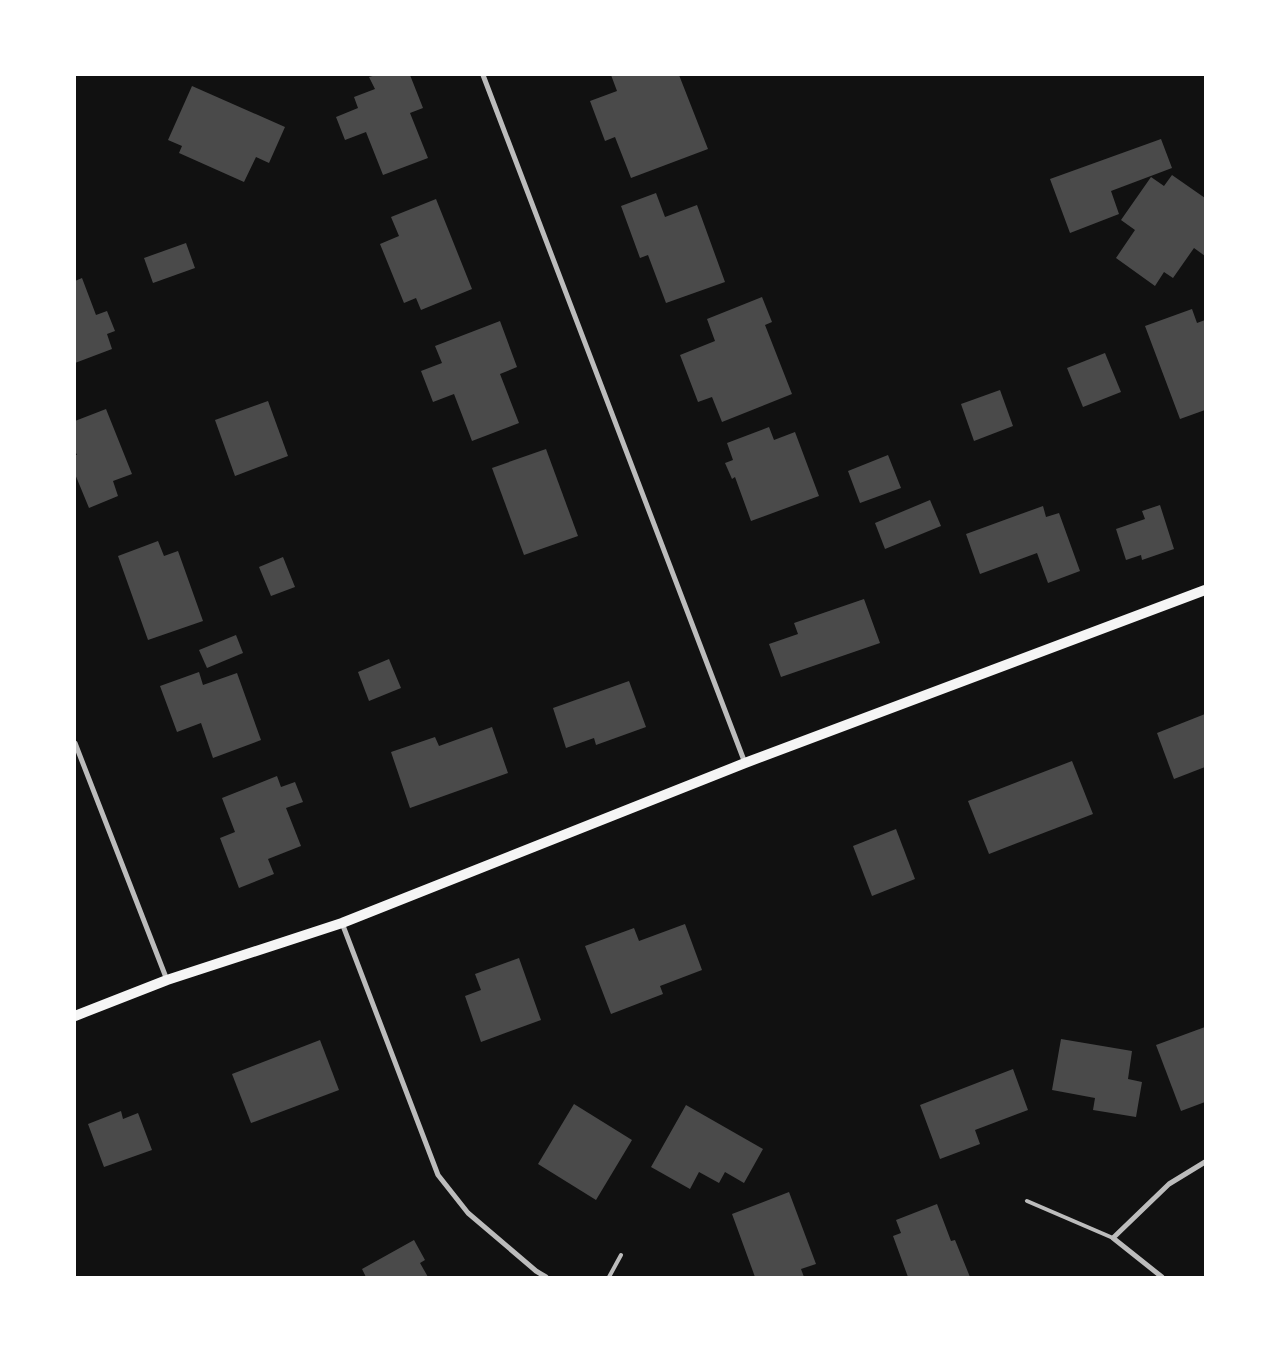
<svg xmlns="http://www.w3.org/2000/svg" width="1280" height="1352" viewBox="0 0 1280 1352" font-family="Roboto,sans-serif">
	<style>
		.building { fill: #4a4a4a }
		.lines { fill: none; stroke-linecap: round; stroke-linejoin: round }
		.service { stroke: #bcbcbc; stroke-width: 4 }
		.minor { stroke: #bcbcbc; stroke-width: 5 }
		.secondary { stroke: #f5f5f5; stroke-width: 10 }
	</style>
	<rect width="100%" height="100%" fill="#111"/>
	<g class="building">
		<path d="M376,75H410L423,108L410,113L428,158L383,175L366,132L345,140L336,117L358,108L354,97L375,89L369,77Z"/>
		<path d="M611,75H679L708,149L631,178L615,137L605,141L590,101L617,91Z"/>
		<path d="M192,86L285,127L269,163L256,157L244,182L179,153L182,146L168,140Z"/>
		<path d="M1161,139L1172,168L1111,191L1119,214L1070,233L1050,179Z"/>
		<path d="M1172,175L1205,198V256L1194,248L1173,278L1164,272L1155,286L1116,258L1135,230L1121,220L1151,177L1164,186Z"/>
		<path d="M656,193L665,217L697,205L725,282L666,303L648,255L640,258L621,206Z"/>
		<path d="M436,199L472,289L421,310L416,298L404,303L380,244L399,236L391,217Z"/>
		<path d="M186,243L195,268L153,283L144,258Z"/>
		<path d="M82,278L96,315L107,311L115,331L107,334L112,349L75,363V281Z"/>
		<path d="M762,297L772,322L765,325L792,394L722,422L712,397L698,402L680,355L715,341L707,319Z"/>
		<path d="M1192,309L1197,323L1205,320V410L1180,419L1145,326Z"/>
		<path d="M500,321L517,367L500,374L519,423L472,441L454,394L433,402L421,371L442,363L435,346Z"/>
		<path d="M1105,353L1121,392L1083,407L1067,368Z"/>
		<path d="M1000,390L1013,426L974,441L961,404Z"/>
		<path d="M268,401L288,456L235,476L215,420Z"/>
		<path d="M106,409L132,474L113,481L118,496L89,508L75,474V455H77L75,451V421Z"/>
		<path d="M769,427L774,440L795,432L819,496L751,521L735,477L732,479L725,463L733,460L727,443Z"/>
		<path d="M546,449L578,536L524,555L492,468Z"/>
		<path d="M888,455L901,488L860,503L848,471Z"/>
		<path d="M930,500L941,526L885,549L875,523Z"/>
		<path d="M1160,505L1174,549L1142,560L1141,555L1126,560L1116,529L1145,519L1142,511Z"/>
		<path d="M1043,506L1046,517L1059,513L1080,571L1048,583L1037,553L980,574L966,534Z"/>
		<path d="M158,541L164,556L178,551L203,621L148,640L118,556Z"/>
		<path d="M283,557L295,587L271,596L259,567Z"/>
		<path d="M864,599L880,643L781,677L769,644L798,634L794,623Z"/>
		<path d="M236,635L243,653L207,668L199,650Z"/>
		<path d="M389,659L401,688L369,701L358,672Z"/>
		<path d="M199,672L203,685L237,673L261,740L213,758L201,723L177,732L160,686Z"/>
		<path d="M629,681L646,727L596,745L594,738L566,748L553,708Z"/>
		<path d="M1205,714V767L1174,779L1157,733Z"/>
		<path d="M492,727L508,773L410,808L391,752L435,737L439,746Z"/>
		<path d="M1072,761L1093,814L989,854L968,801Z"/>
		<path d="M277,776L281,787L295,782L303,802L286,808L301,846L268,859L274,874L239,888L220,838L235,832L222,798Z"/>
		<path d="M896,829L915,879L872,896L853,846Z"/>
		<path d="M685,924L702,970L660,986L663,994L611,1014L585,946L634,928L639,941Z"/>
		<path d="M519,958L541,1020L481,1042L465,996L481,990L475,974Z"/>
		<path d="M1205,1027V1102L1181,1111L1156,1045Z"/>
		<path d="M1061,1039L1132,1051L1128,1079L1142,1082L1136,1117L1093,1110L1095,1098L1052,1090Z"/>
		<path d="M320,1040L339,1090L251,1123L232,1074Z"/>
		<path d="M1013,1069L1028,1110L975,1130L980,1144L940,1159L920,1105Z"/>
		<path d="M574,1104L632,1140L596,1200L538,1164Z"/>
		<path d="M686,1105L763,1149L744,1183L725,1172L719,1183L699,1172L690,1189L651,1167Z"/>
		<path d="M121,1111L123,1119L138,1113L152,1150L104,1167L88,1124Z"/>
		<path d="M789,1192L816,1264L801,1269L804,1277H755L732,1214Z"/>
		<path d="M937,1204L951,1241L955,1240L970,1277H908L893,1236L901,1233L896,1220Z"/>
		<path d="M414,1240L425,1260L420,1263L428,1277H366L362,1269Z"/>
	</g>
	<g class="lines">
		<g class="service">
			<path d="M1027,1201L1113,1238"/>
			<path d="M609,1277L621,1255"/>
		</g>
		<g class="minor">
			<path d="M483,75L745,763"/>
			<path d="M75,743L167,980"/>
			<path d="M342,923L438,1175L468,1213L536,1271L546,1277"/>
			<path d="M1162,1277L1113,1238L1169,1184L1205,1162"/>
		</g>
		<path class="secondary" d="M75,1016L167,980L342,923L745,763L1205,590"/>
	</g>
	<rect width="1280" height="1352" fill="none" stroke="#ffffff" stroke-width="152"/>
</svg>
